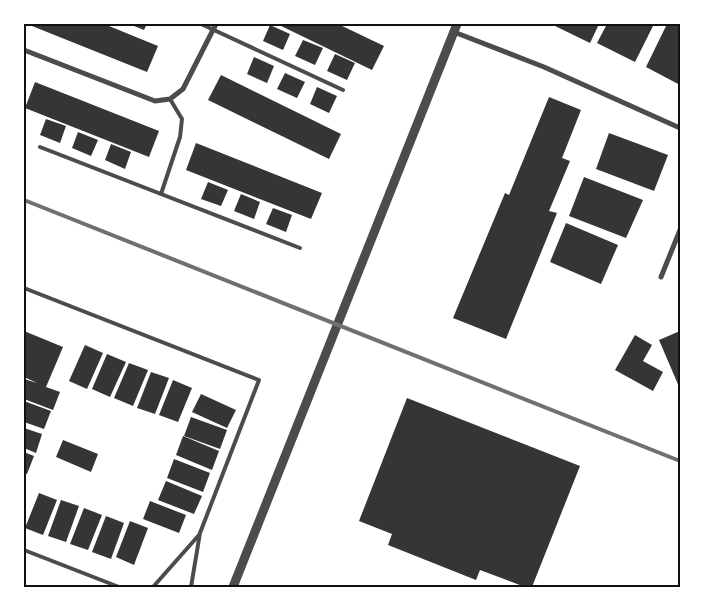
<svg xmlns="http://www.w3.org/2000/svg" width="704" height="611" viewBox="0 0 704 611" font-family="Jost,sans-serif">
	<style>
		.building { fill: #353535 }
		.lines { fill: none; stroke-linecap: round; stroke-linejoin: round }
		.service { stroke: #4c4c4c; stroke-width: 4 }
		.minor { stroke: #4c4c4c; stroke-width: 5 }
		.tertiary { stroke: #4c4c4c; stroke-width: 9 }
		.rail { stroke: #707070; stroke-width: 4 }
		.neatline { fill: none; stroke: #111; stroke-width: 2 }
	</style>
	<rect width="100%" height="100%" fill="#fff"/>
	<g class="building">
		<path d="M27,24H104L158,46L147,72Z"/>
		<path d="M129,24H147L144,30Z"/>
		<path d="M277,24H338L384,46L372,70Z"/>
		<path d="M551,24H599L590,43Z"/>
		<path d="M607,24H654L635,62L597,43Z"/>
		<path d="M667,24H680V85L646,67Z"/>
		<path d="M270,25L290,34L283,50L263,41Z"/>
		<path d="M303,40L323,48L315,65L295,56Z"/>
		<path d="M335,54L355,63L347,80L327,71Z"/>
		<path d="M254,57L274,66L267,83L247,74Z"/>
		<path d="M285,73L305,82L297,98L277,89Z"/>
		<path d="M221,75L341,134L329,159L208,100Z"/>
		<path d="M35,82L159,131L149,157L25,108Z"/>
		<path d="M317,87L337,96L329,113L310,104Z"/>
		<path d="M549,97L581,110L562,158L570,161L549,211L557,213L506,339L453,318L505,193L509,195Z"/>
		<path d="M46,119L66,126L60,143L40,135Z"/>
		<path d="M78,132L98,140L91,156L72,148Z"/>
		<path d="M609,133L668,155L654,191L596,169Z"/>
		<path d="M196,143L322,193L311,219L186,170Z"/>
		<path d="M111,144L131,152L125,169L105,160Z"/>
		<path d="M584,177L643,200L626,238L569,216Z"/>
		<path d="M208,182L228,190L221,206L201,199Z"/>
		<path d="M241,194L260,202L254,219L234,211Z"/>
		<path d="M273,208L292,215L286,232L266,224Z"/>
		<path d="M566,223L618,245L601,284L550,262Z"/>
		<path d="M24,331L63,347L46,387L60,392L53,410L24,399V379L37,383L24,377Z"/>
		<path d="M680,331V389L659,340Z"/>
		<path d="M635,335L652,345L643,361L663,372L653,391L615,370Z"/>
		<path d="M85,345L103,353L87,389L69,381Z"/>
		<path d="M107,354L126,362L110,397L92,389Z"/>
		<path d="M129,363L148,370L133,406L114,398Z"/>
		<path d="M151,372L169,378L155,414L137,408Z"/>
		<path d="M173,380L192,388L178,422L159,415Z"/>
		<path d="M201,394L236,410L227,428L192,412Z"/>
		<path d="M407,398L580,466L532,587H525L480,570L476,580L388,545L392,534L359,521Z"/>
		<path d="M24,401L51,411L44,429L24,422Z"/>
		<path d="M191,417L227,430L220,449L184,436Z"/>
		<path d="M24,428L42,434L36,453L24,448Z"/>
		<path d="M183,436L219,451L212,470L176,455Z"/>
		<path d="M63,440L98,454L91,472L56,457Z"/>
		<path d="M24,452L34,456L27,474L24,473Z"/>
		<path d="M174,459L210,473L203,492L167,478Z"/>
		<path d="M166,481L202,496L194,514L158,500Z"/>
		<path d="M39,493L57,500L43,535L25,528Z"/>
		<path d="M61,500L79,506L66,542L48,536Z"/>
		<path d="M150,501L186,515L179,533L143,519Z"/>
		<path d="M84,508L102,515L88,550L70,544Z"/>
		<path d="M106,516L124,523L111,559L92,552Z"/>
		<path d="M130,521L148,528L134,565L116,557Z"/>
	</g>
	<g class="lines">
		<g class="service">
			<path d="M201,24L343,90"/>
			<path d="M40,147L300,248"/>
			<path d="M161,194L180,137L182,119L170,99"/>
			<path d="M24,288L259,380L200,533L191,587"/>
			<path d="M24,550L119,587"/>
			<path d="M153,587L199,535"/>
		</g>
		<g class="minor">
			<path d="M454,32L544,67L680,128"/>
			<path d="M24,50L155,101L170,99L183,89L216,24"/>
			<path d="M661,277L680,230"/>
		</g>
		<path class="tertiary" d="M233,587L457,24"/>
		<path class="rail" d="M24,200L680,461"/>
	</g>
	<rect width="704" height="611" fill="none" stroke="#ffffff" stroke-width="50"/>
	<rect x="25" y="25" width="654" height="561" class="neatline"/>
</svg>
